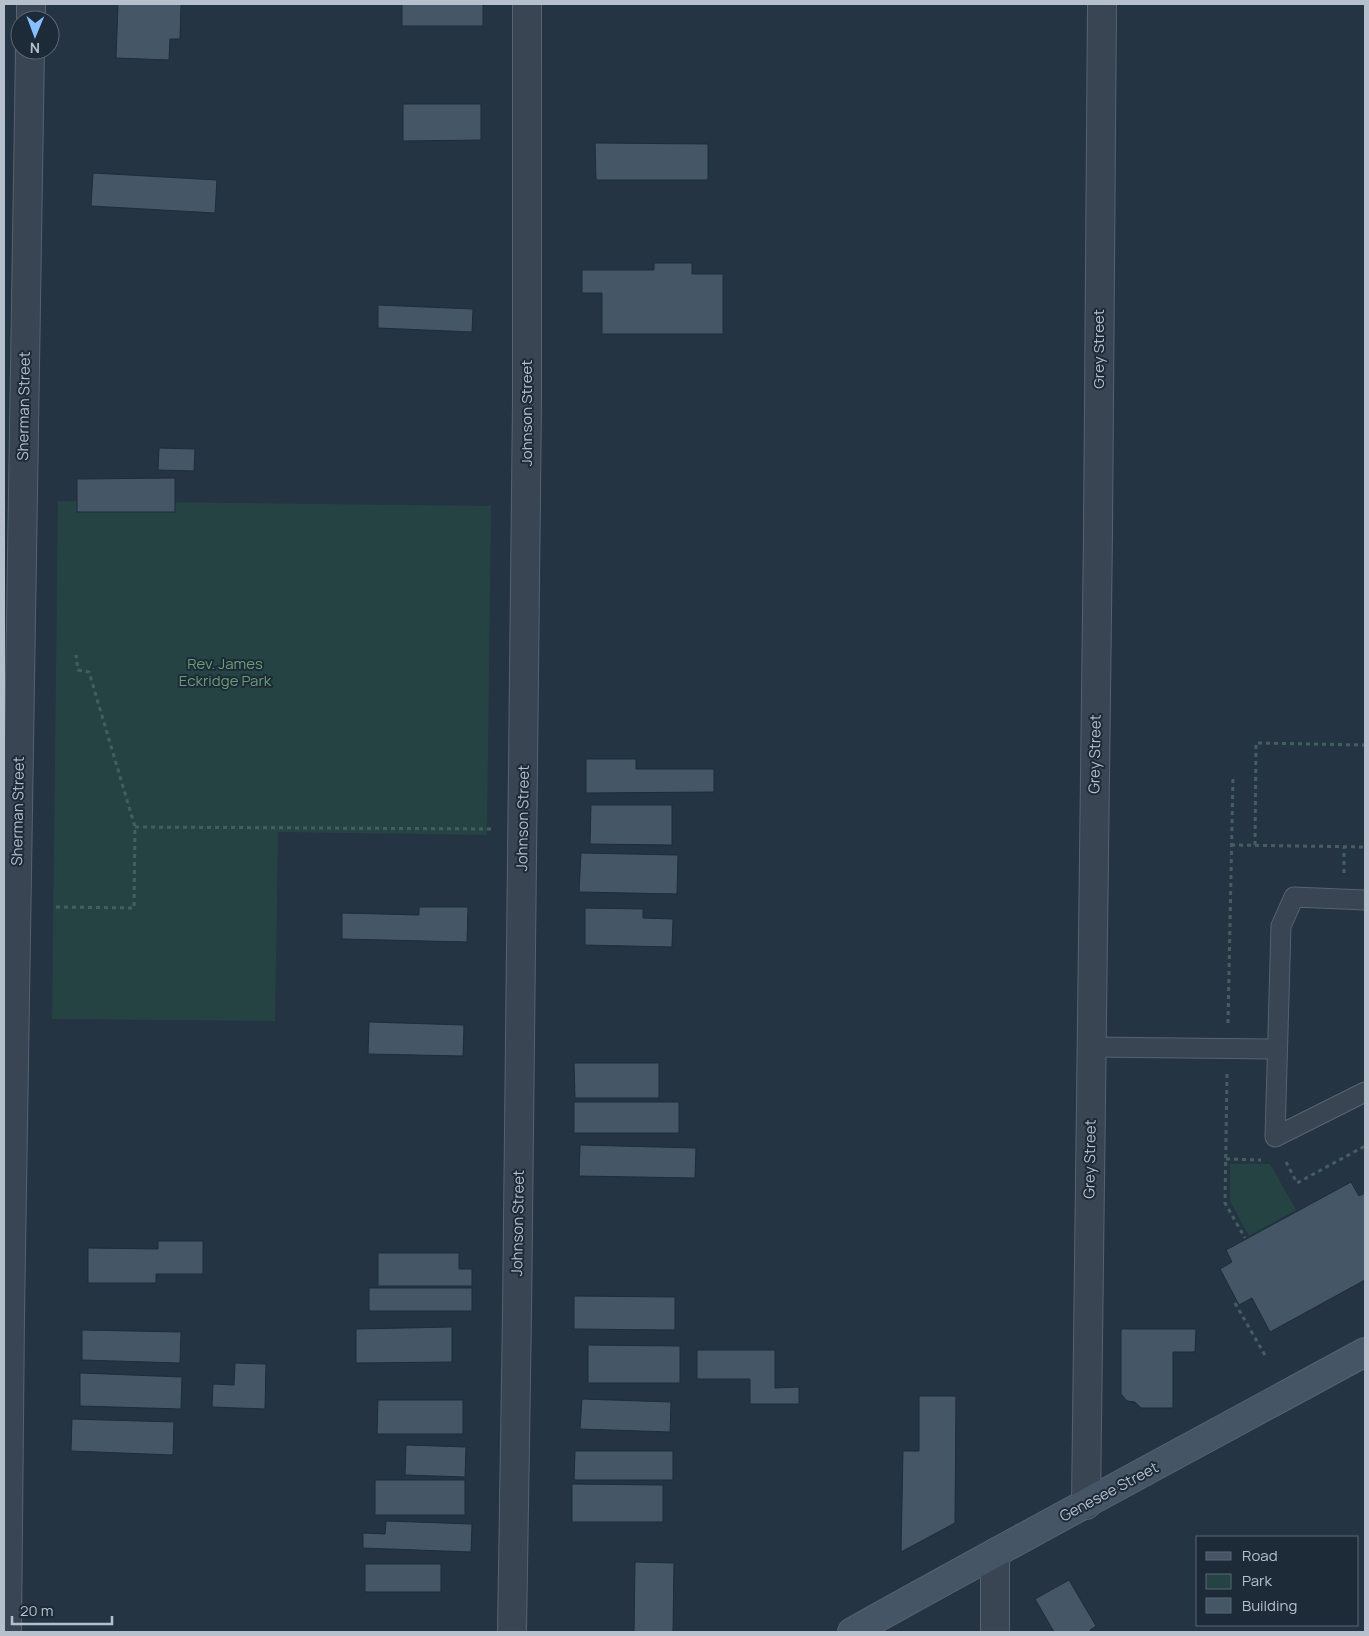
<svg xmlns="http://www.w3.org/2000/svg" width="1369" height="1636" viewBox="0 0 1369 1636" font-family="Manrope,sans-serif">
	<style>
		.green { fill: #264344 }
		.building { fill: #455667; stroke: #1f2c3a }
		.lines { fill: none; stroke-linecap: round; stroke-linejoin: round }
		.service-casing { stroke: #566370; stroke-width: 21 }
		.minor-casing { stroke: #566370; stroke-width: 30 }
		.secondary-casing { stroke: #566370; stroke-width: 30 }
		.path { stroke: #445f60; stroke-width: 3; stroke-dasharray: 4 4; stroke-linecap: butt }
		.service { stroke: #394552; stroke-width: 19 }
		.minor { stroke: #394552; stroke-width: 28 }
		.secondary { stroke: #465566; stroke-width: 28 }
		.labels { text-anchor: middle; stroke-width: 4; stroke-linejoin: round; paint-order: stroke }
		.street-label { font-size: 15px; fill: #b5c0cc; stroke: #1d2a38 }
		.park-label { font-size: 15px; fill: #6b9f73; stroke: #1d2a38 }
	</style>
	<rect width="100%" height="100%" fill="#243443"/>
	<g class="green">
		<path d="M58,501L491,506L487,835L278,832L275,1021L52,1019Z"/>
		<path d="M1230,1164H1270L1296,1210L1249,1236L1230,1201Z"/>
	</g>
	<g class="building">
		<path d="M118,4H181L180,39H170L169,60L116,58Z"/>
		<rect x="402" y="4" width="81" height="22"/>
		<path d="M403,104H481V140L403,141Z"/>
		<path d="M595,143L708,144V180H596Z"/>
		<path d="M93,173L217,180L215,213L91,206Z"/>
		<path d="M654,263H692V274H723V334H602V293H582V270H654Z"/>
		<path d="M378,305L473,309L472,332L378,328Z"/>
		<path d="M159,448L195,449L194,471L158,470Z"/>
		<path d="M175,478V512H77V479Z"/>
		<path d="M586,759H636V769H714V792L586,793Z"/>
		<path d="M591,805H672V845L590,844Z"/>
		<path d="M581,853L678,855L677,894L579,892Z"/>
		<path d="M419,907H468L467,942L342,939V913L419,915Z"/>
		<path d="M585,908L643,909V918L673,919L672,947L585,945Z"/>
		<path d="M369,1022L464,1025L463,1056L368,1054Z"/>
		<path d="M574,1063H659V1098H575Z"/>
		<rect x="574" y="1102" width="105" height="31"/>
		<path d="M580,1145L696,1148L695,1178L579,1176Z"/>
		<path d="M1351,1182L1359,1196L1365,1193V1280L1270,1332L1252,1298L1239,1305L1220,1269L1232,1262L1226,1250Z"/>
		<path d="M158,1241H203V1274H156V1283H88V1248L158,1249Z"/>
		<path d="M378,1253H459V1269H472V1286H378Z"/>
		<rect x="369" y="1288" width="103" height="23"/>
		<path d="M574,1296L675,1297V1330L574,1329Z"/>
		<path d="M452,1327V1362L356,1363V1329Z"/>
		<path d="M1121,1329H1196L1195,1352H1173V1408H1141L1135,1402L1127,1401L1121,1394Z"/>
		<path d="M82,1330L181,1332L180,1363L82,1360Z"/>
		<path d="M588,1345L680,1346V1383H588Z"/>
		<path d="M697,1350H775V1388L799,1387V1404H750V1379H697Z"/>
		<path d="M235,1363L266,1364L265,1409L212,1407L213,1384L234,1385Z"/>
		<path d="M80,1373L182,1377L181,1409L80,1406Z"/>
		<path d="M919,1396H956L955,1523L901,1552L903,1451H919Z"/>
		<path d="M582,1399L671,1402L670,1432L580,1429Z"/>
		<path d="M378,1400H463V1434H377Z"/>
		<path d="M72,1419L174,1422L173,1455L71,1451Z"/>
		<path d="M406,1445L466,1447L465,1477L405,1475Z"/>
		<path d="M575,1451H673V1480H574Z"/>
		<rect x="375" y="1480" width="90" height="35"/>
		<path d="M572,1484L663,1485V1522H572Z"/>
		<path d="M386,1521L472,1524L471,1552L363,1548V1533L385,1534Z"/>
		<path d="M635,1562L674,1563L673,1632H634Z"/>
		<rect x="365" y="1564" width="76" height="28"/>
		<path d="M1069,1580L1096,1626L1090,1630L1091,1632H1054L1035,1599Z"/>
	</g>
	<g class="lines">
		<g class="service-casing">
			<g id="service">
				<path d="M1365,900L1294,897L1281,926L1275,1137L1365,1092"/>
				<path d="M1091,1047L1277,1049"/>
			</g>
		</g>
		<g class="minor-casing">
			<g id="minor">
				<path d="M31,20V4"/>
				<path d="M1086,1505L1098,532L1102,4"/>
				<path d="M7,1632L10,1315L30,50"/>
				<path d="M512,1632L517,1314L527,401V4"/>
				<path d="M995,1632V1553"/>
			</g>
		</g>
		<g class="secondary-casing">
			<path id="secondary" d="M852,1632C1022,1537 1194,1445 1365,1352"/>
		</g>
		<g class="path">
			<path d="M135,827L492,829"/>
			<path d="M1231,845L1365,847"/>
			<path d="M1255,845L1256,743L1365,745"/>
			<path d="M1344,873V847"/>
			<path d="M56,907L134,908L135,827L89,672L78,670L76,655"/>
			<path d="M1228,1023L1233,776"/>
			<path d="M1227,1074L1225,1203L1245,1238"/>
			<path d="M1226,1159L1261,1160"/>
			<path d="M1286,1162L1297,1183L1365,1146"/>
			<path d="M1235,1303L1266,1357"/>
		</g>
		<use href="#service" class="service"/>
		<use href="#minor" class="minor"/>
		<use href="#secondary" class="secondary"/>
	</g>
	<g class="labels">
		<g class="street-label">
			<text transform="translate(1099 349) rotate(-90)" y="5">Grey Street</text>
			<text transform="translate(24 406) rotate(-89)" y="5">Sherman Street</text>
			<text transform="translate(527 413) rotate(-90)" y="5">Johnson Street</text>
			<text transform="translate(1095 754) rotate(-89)" y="5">Grey Street</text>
			<text transform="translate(18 811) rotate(-89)" y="5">Sherman Street</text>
			<text transform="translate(523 818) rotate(-89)" y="5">Johnson Street</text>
			<text transform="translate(1090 1159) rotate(-89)" y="5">Grey Street</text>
			<text transform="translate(518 1223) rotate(-89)" y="5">Johnson Street</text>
			<text transform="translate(1109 1492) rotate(-28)" y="5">Genesee Street</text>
		</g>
		<g class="park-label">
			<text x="225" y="669">Rev. James<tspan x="225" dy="17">Eckridge Park</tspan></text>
		</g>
	</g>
	<rect width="1369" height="1636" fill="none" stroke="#b5c0cc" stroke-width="10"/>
	<rect x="1196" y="1536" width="162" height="90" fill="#1d2a38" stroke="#5a6673"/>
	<rect x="1206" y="1552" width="25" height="8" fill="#465566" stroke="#5a6673"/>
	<text x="1242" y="1561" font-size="15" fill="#b5c0cc">Road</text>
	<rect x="1206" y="1574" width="25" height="15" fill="#264344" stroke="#5a6673"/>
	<text x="1242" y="1586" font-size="15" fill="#b5c0cc">Park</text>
	<rect x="1206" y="1598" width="25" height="15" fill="#455667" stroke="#5a6673"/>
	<text x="1242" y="1611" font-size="15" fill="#b5c0cc">Building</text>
	<g transform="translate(35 35) rotate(181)"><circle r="24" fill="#1d2a38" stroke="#5a6673"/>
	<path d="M0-4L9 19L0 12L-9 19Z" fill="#88bfff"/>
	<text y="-8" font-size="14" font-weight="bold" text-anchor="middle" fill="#b5c0cc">N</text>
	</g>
	<path d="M12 1616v8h100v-8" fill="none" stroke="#b5c0cc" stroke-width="2.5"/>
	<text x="20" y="1616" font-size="15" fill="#b5c0cc" stroke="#1d2a38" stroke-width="4" paint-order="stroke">20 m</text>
</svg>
